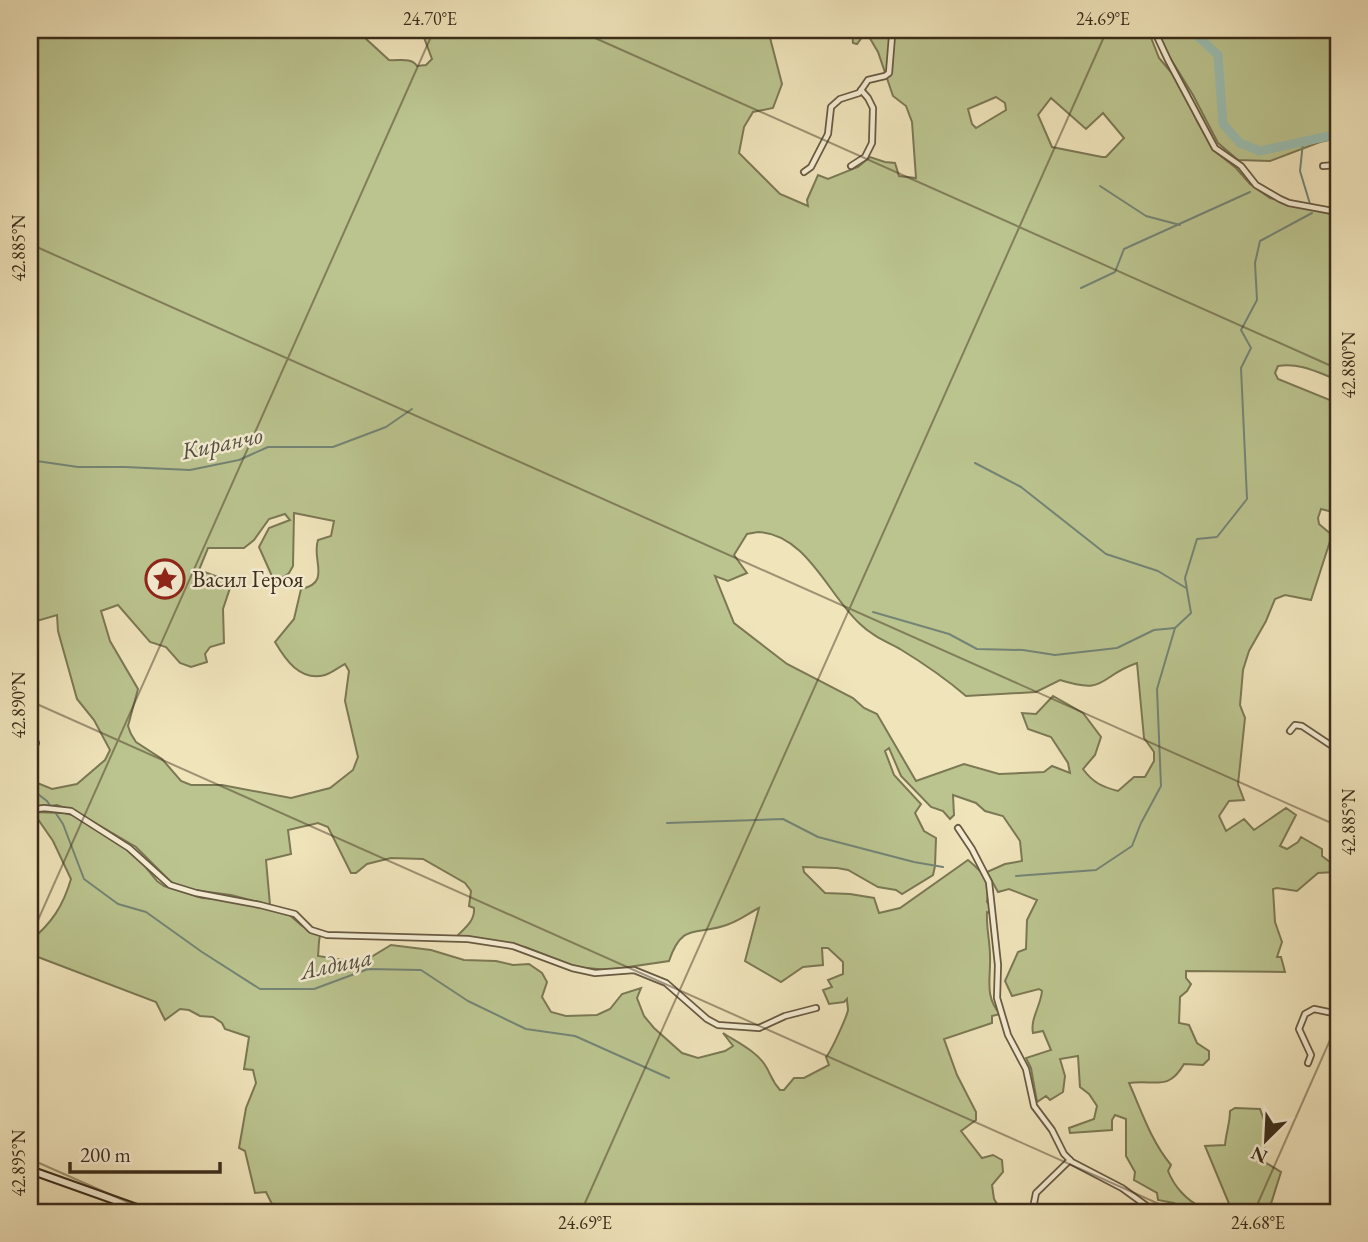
<svg xmlns="http://www.w3.org/2000/svg" width="1368" height="1242" viewBox="0 0 1368 1242" font-family="'EB Garamond',serif">
	<style>
		.green { fill: #bbc48f; stroke: #7b7854; stroke-width: 2; fill-rule: evenodd }
		.lines { fill: none; stroke-linecap: round; stroke-linejoin: round }
		.stream { stroke: #748475; stroke-width: 2 }
		.river { stroke: #9abeb1; stroke-width: 9 }
		.street-casing { stroke: #685a42; stroke-width: 8 }
		.secondary-casing { stroke: #3b2c1a; stroke-width: 10 }
		.street { stroke: #f5edd3; stroke-width: 4.5 }
		.secondary { stroke: #f5edd3; stroke-width: 6 }
		.ticks { fill: none; stroke: #3b2c1a; stroke-width: 2; stroke-opacity: 0.45 }
		.labels { text-anchor: middle; stroke-width: 5; stroke-linejoin: round; paint-order: stroke }
		.poi-label { font-size: 23px; fill: #3b2c1a; stroke: #f5edd3; text-anchor: start }
		.water-label { font-size: 24px; font-style: italic; fill: #535040; stroke: #f5edd3 }
		.neatline { fill: none; stroke: #3b2c1a; stroke-width: 2.5 }
		.ticks-label { font-size: 18px; text-anchor: middle; fill: #3b2c1a }
	</style>
	<rect width="100%" height="100%" fill="#f0e4bb"/>
	<filter id="stains"><feTurbulence type="fractalNoise" baseFrequency=".00286" numOctaves="4"/><feColorMatrix values="0 0 0 0 .2 0 0 0 0 .09 0 0 0 0 .02 0 0 0 .5 -.17"/></filter>
	<radialGradient id="worn" r=".72"><stop offset=".6" stop-color="#630" stop-opacity="0"/><stop offset="1" stop-color="#630" stop-opacity=".3"/></radialGradient>
	<g class="green">
		<path d="M30,30H368L364,37L389,60C399,61 411,57 417,66L426,65L432,59L423,35L414,30H768L782,84L773,108L753,112L744,127L739,153L780,194L808,206L807,200L818,175L828,179L858,167L870,157L885,162L895,163L899,176L916,178L912,122L906,106L893,96L878,52L868,35L863,36L857,44L853,43L852,30H1148L1159,58L1181,84L1197,121L1216,152L1236,168L1250,184L1270,198L1338,216V380C1319,373 1299,362 1278,366L1275,373L1278,379L1332,401L1338,399V511L1337,513L1321,509L1318,518L1319,524L1332,535L1311,600L1285,595L1275,599L1266,621L1249,651L1243,670L1240,705L1245,718L1238,784L1244,800L1229,801L1219,816L1226,831L1244,819L1254,830L1286,808L1296,815L1280,846L1287,849L1298,842L1301,837L1322,849V856L1334,865V872L1318,873L1297,891L1277,888L1273,889L1275,922L1282,942L1277,957H1281L1285,972L1186,971V978L1191,984L1187,991L1180,997L1179,1023L1189,1025L1197,1043L1209,1051V1059L1203,1065L1184,1064C1168,1092 1155,1079 1129,1083C1142,1112 1151,1141 1171,1165L1168,1171C1174,1186 1186,1200 1201,1207L1203,1212H1172L1174,1203L1158,1200L1157,1193L1134,1180L1135,1172L1126,1156V1119L1115,1115L1112,1120V1130L1070,1133L1069,1128L1094,1119L1097,1106L1089,1094L1080,1087L1078,1056L1060,1059L1065,1076L1063,1092L1050,1100L1046,1096L1037,1102L1031,1068L1026,1058L1051,1050L1043,1031L1033,1033C1030,1019 1041,1005 1042,991L1039,989L1012,996L1005,981L1018,952L1026,949L1027,920L1037,900L1009,889L998,892L987,872L1005,864L1022,861L1020,841L1003,816L985,811L976,803L953,795L954,815L950,819L943,811L931,807L901,776L889,748L885,751L894,775L921,804L915,813L924,831L936,838L935,866L933,875L902,894L896,890L878,887L848,870L837,868L803,867L804,872L825,893L850,894L874,898L879,913L900,908L968,860C986,875 990,880 987,902L990,906V913L987,912C986,927 990,941 990,956C991,978 984,996 1000,1014L992,1016V1023L944,1039L957,1075L976,1112V1120L961,1131L982,1158L993,1155L1002,1160L1003,1172L992,1185L994,1199L1002,1212H276L266,1192L255,1193L245,1151L239,1148L246,1108L256,1083L253,1070L244,1069L249,1037L225,1029L222,1023L213,1017L200,1016L189,1010L180,1009L165,1020L156,1002L30,954V941C52,923 63,906 71,879L53,841L33,812L65,813L76,816L135,854L157,881L164,886L202,898L229,900L286,912L302,926L321,933C318,939 319,949 318,956L356,962L371,957L391,945L431,950L464,960L496,961L513,965L529,964L542,973L547,982L542,997L551,1012L566,1016L597,1015L610,1009L622,994L641,988L637,998L644,1016L654,1028L682,1053L698,1058L725,1051L733,1046L723,1033C737,1042 756,1051 765,1065C771,1074 771,1080 780,1090H784L794,1078H804L829,1065L826,1057C831,1052 847,1016 848,1010C848,1007 847,1003 847,999L844,1002L829,1004L823,990L832,987L828,980L843,974V962L828,948H822L823,965L803,967L781,982L745,961L759,908C749,913 740,920 729,924C697,937 683,920 669,961L608,970L576,967L525,947L456,937C465,928 475,921 474,908L469,906L471,891L465,883L423,859L391,858L367,864L356,873H351L328,827L318,823L288,830L291,854L266,860L270,905L231,895L185,889L171,882L136,847L78,813L57,805L30,809V780L52,789L77,784L105,760L110,750L94,720L77,699L58,631L57,615L30,623ZM996,97L1005,103L1006,110L976,128L972,124L968,109ZM1051,98L1086,129L1103,113L1124,138L1106,157H1102L1052,147L1038,115ZM294,513L334,521L331,536L318,540C311,559 332,583 301,589L294,619L275,642C285,659 300,682 325,675C332,673 339,667 345,664L349,671L345,701L358,757L353,770L330,788L291,798L222,785H191L181,781L162,759L136,742L131,734L128,726L138,689L110,641L101,611L118,605L150,642L166,647L180,663L191,667L207,662L205,654L210,647L224,643L223,609L232,582L199,570L208,548H244L254,540L269,519L285,514L290,520L269,528L259,547L275,583L289,573L293,566ZM758,532C806,534 828,594 859,623C871,635 885,641 900,649C923,663 945,678 966,696L1036,692L1060,680C1108,695 1097,677 1137,663L1144,738L1154,752V761L1145,777H1134L1118,791C1103,787 1093,783 1083,769L1095,755L1101,737L1083,713L1053,696L1036,714L1022,713L1028,729L1051,737L1068,763L1070,773L1052,766L1044,772L999,774L964,764L916,781L877,714L864,708L853,698L787,664L734,623L715,576L728,581L747,573L734,555L747,534Z"/>
		<path d="M1157,30H1338V138L1320,142L1270,161L1238,160L1218,143L1193,95L1162,45Z"/>
		<path d="M1235,1108L1260,1109L1266,1126L1263,1161L1281,1172L1269,1210L1230,1206L1205,1146L1225,1145C1226,1133 1230,1123 1230,1111Z"/>
	</g>
	<g class="lines">
		<g class="stream">
			<path d="M1303,142L1300,171L1310,204"/>
			<path d="M1100,186L1146,216L1180,225"/>
			<path d="M1081,288L1115,272L1124,249L1250,192"/>
			<path d="M30,460L78,467H125L190,470L239,460L268,447H333L386,427L412,409"/>
			<path d="M975,463L1021,487L1106,554L1158,571L1186,588"/>
			<path d="M873,612L949,634L977,649L1023,650L1055,655L1117,648L1154,630L1175,628"/>
			<path d="M30,788L47,801L51,807"/>
			<path d="M55,812L63,824L84,879L118,904L146,912L202,952L260,989H314L368,969L421,970L468,1001L526,1029L575,1036L669,1078"/>
			<path d="M667,823L783,819L818,837L914,862L943,867"/>
			<path d="M1016,876L1096,870L1132,846L1141,823L1161,786L1157,689L1175,628L1191,613L1185,578L1197,539L1217,537L1247,499L1241,368L1251,348L1241,330L1257,300L1255,263L1260,241L1312,213"/>
		</g>
		<path class="river" d="M1191,30L1218,55L1223,124L1240,143L1260,151L1338,134"/>
		<g class="street-casing">
			<g id="street">
				<path d="M1154,30L1168,60L1215,148L1241,166L1256,185L1280,199L1289,203L1338,212"/>
				<path d="M851,166L865,157L872,143L873,108L868,98L861,90"/>
				<path d="M1323,166L1338,165"/>
				<path d="M804,172L811,167L828,134L831,107L840,99L859,93L868,80L885,76L889,73L892,36L889,30"/>
				<path d="M30,729L36,743L30,760"/>
				<path d="M1290,731L1295,725L1302,726L1338,750"/>
				<path d="M30,810L44,808L71,811L129,848L170,885L196,893L260,905L295,914L311,930L327,935L468,939L513,946L572,968L595,973L634,970L666,983L707,1019L718,1025L759,1028L785,1016L816,1008"/>
				<path d="M958,828L972,849L989,882L998,965L997,998L1008,1035L1026,1069L1034,1106L1052,1130L1064,1154L1072,1162L1122,1188L1155,1212"/>
				<path d="M1338,963L1336,972L1338,984"/>
				<path d="M1308,1063L1311,1055L1299,1029L1305,1014L1314,1009L1338,1014"/>
				<path d="M1234,1207L1266,1212"/>
				<path d="M1039,1212L1034,1203L1036,1193L1070,1160"/>
				<path d="M1335,1212L1338,1208"/>
			</g>
		</g>
		<g class="secondary-casing">
			<path id="secondary" d="M30,1170L148,1212"/>
		</g>
		<use href="#street" class="street"/>
		<use href="#secondary" class="secondary"/>
	</g>
	<path class="ticks" d="M577,30L1338,369M30,244L1338,826M30,701L1177,1212M30,938L434,30M30,1159L150,1212M581,1212L1107,30M1254,1212L1338,1022"/>
	<defs>
		<g id="sight-ring" transform="scale(2.0125)"><circle r="9.5" fill="#f5edd3" stroke="#8f2418" stroke-width="1.5"/><path d="M0-6L1.8-2.2L6-1.7L2.9 1.2L3.7 5.4L0 3.3L-3.7 5.4L-2.9 1.2L-6-1.7L-1.8-2.2Z" fill="#8f2418"/></g>
	</defs>
	<g fill-rule="evenodd">
		<use href="#sight-ring" x="165" y="579"/>
	</g>
	<g class="labels">
		<g class="poi-label">
			<text x="192" y="587">Васил Героя</text>
		</g>
		<g class="water-label">
			<text transform="translate(222 443) rotate(-12)" y="8">Киранчо</text>
			<text transform="translate(336 964) rotate(-12)" y="8">Алдица</text>
		</g>
	</g>
	<rect width="1368" height="1242" fill="none" stroke="#f0e4bb" stroke-width="77"/>
	<g transform="translate(1266 1140) rotate(204)" stroke="#f5edd3" stroke-width="5" paint-order="stroke">
	<path d="M0-5L12 26L0 18L-12 26Z" fill="#3b2c1a"/>
	<text y="-10" font-size="19" font-weight="bold" text-anchor="middle" fill="#3b2c1a">N</text>
	</g>
	<path d="M70 1162v10h150v-10" fill="none" stroke="#3b2c1a" stroke-width="3.5"/>
	<text x="80" y="1162" font-size="21" fill="#3b2c1a" stroke="#f5edd3" stroke-width="5" paint-order="stroke">200 m</text>
	<rect x="38" y="38" width="1292" height="1166" class="neatline"/>
	<g class="ticks-label">
		<text x="430" y="25">24.70°E</text>
		<text x="1103" y="25">24.69°E</text>
		<text transform="translate(19 248) rotate(-90)" y="6">42.885°N</text>
		<text transform="translate(1349 365) rotate(-90)" y="6">42.880°N</text>
		<text transform="translate(19 705) rotate(-90)" y="6">42.890°N</text>
		<text transform="translate(1349 822) rotate(-90)" y="6">42.885°N</text>
		<text transform="translate(19 1163) rotate(-90)" y="6">42.895°N</text>
		<text x="585" y="1229">24.69°E</text>
		<text x="1258" y="1229">24.68°E</text>
	</g>
	<rect width="100%" height="100%" filter="url(#stains)"/>
	<rect width="100%" height="100%" fill="url(#worn)"/>
</svg>
